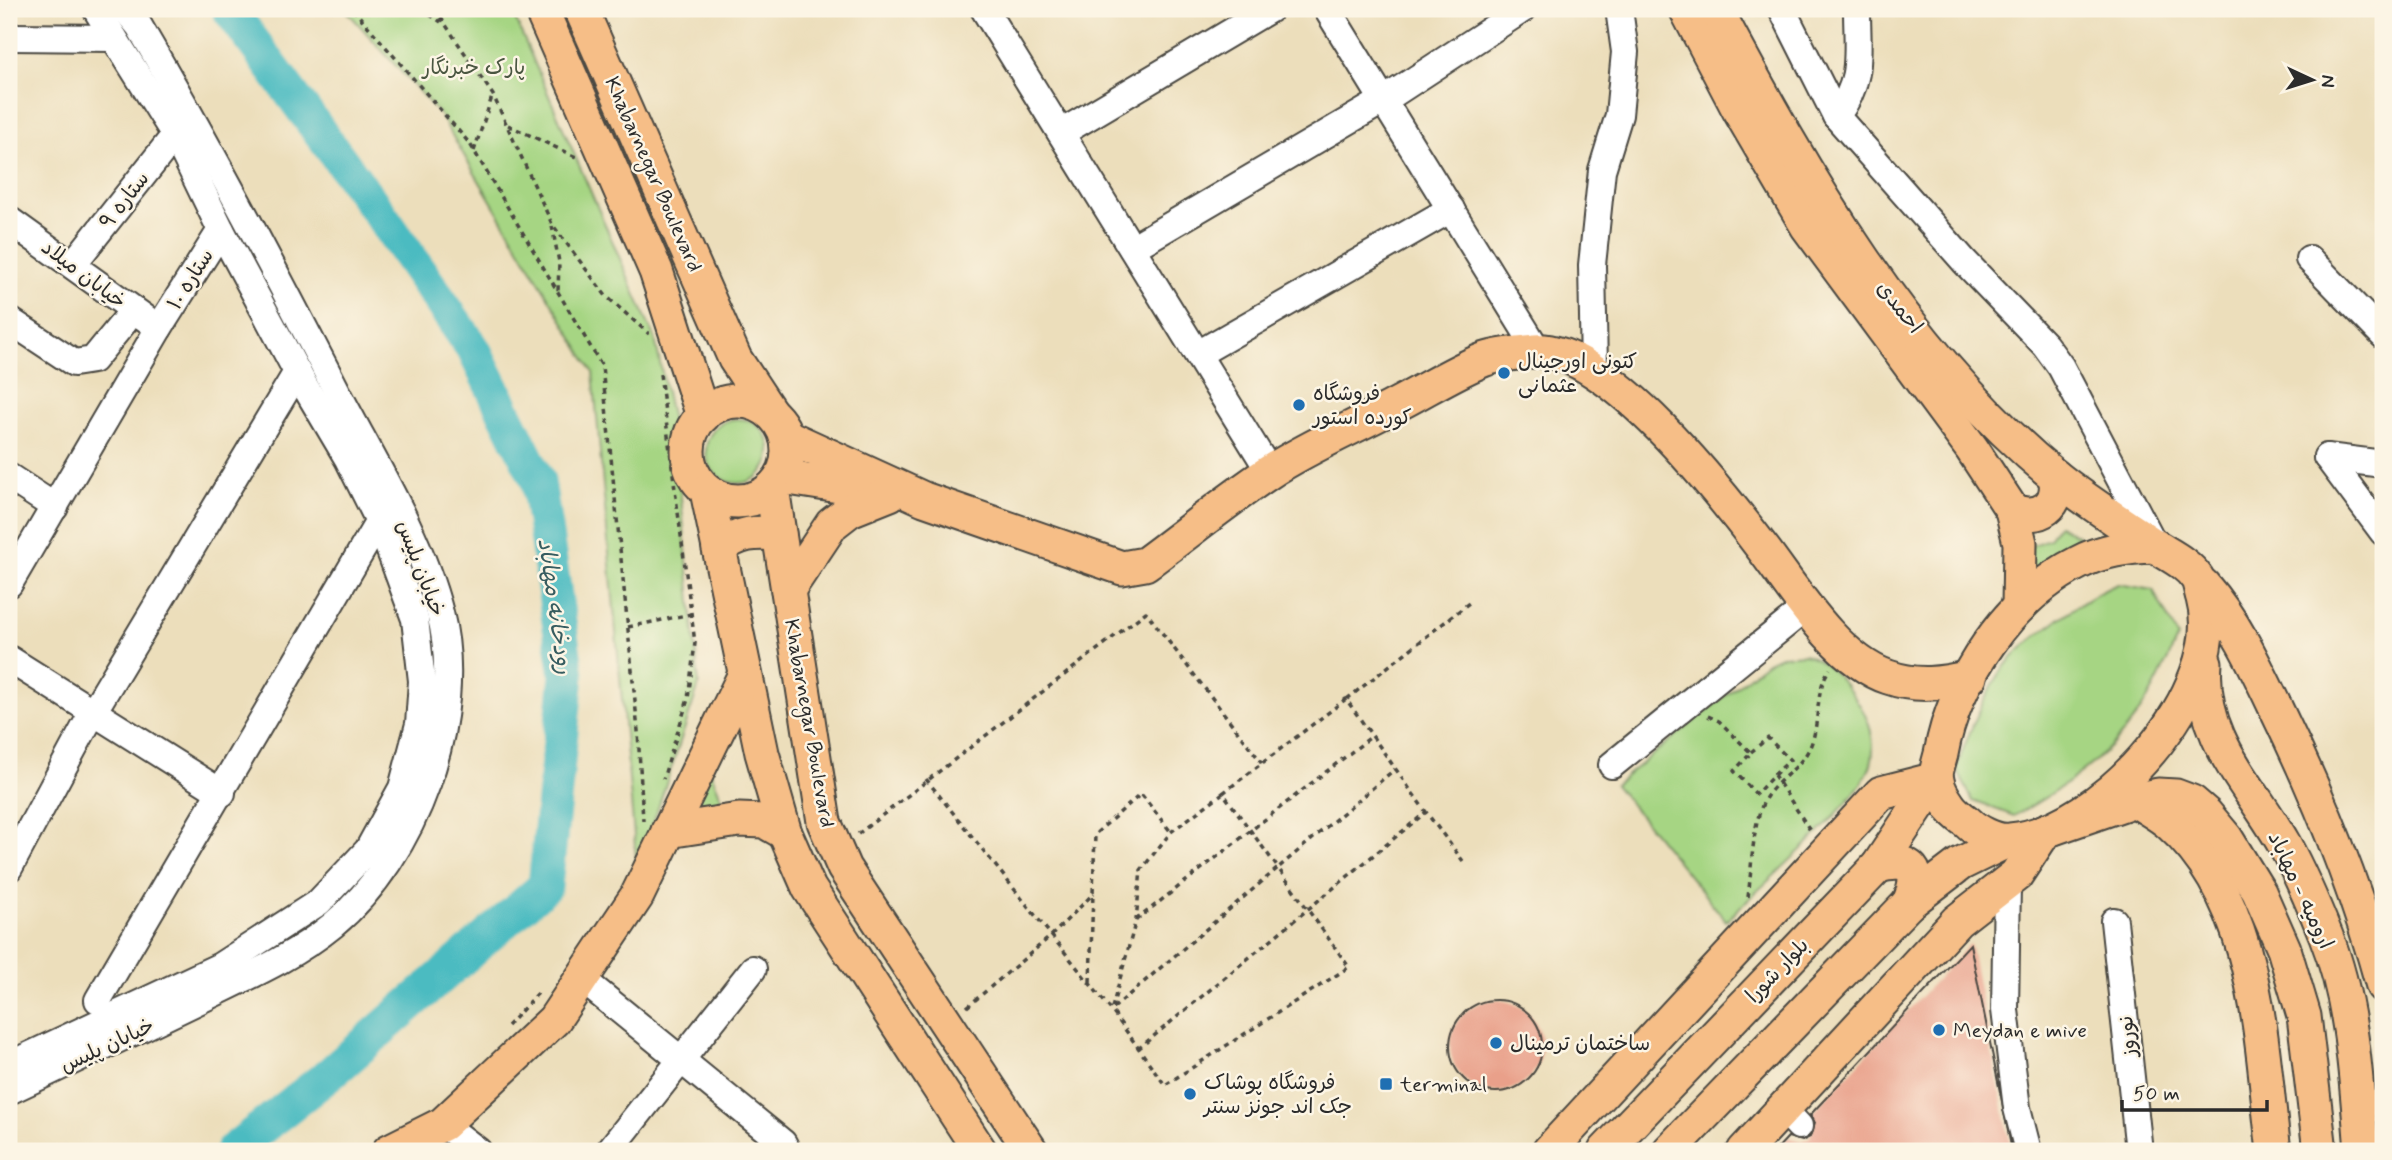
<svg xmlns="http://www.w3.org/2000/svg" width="2392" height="1160" viewBox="0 0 2392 1160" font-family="Mynerve,'Playpen Sans Arabic',sans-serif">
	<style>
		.green { fill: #a6d583; stroke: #688057; stroke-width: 2 }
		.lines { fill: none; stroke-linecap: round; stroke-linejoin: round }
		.river { stroke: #4cbbc1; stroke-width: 35 }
		.building { fill: #e9a08a }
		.minor-casing { stroke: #484641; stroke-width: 30 }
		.major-casing { stroke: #484641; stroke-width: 37 }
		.path { stroke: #484641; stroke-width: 3.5; stroke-dasharray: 5 5; stroke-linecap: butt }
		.minor { stroke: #fff; stroke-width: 26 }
		.major { stroke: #f6be87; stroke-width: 33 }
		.poi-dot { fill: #1f6fb2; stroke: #fcf5e5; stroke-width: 2.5 }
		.labels { text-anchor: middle; stroke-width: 5; stroke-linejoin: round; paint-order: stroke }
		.park-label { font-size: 21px; fill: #4a5641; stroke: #fcf5e5 }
		.street-label { font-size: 21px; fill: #2b2b2b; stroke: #fcf5e5 }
		.poi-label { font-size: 21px; fill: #2b2b2b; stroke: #fcf5e5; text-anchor: start }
		.water-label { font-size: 23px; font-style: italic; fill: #375d60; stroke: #fcf5e5 }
	</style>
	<rect width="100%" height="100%" fill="#fcf5e5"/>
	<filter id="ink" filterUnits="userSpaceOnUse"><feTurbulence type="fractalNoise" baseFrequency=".0143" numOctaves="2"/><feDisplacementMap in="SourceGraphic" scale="14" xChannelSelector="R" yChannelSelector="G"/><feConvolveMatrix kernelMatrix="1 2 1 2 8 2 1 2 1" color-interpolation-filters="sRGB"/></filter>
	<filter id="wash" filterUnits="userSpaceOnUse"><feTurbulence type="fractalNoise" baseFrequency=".00686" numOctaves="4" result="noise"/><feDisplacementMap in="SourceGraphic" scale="28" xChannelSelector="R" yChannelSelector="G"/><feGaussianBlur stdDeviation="1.57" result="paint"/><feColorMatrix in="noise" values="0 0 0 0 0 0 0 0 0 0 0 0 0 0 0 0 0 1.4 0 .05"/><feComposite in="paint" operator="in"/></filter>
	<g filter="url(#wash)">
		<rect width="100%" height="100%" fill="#ecdebb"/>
		<g class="green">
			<path d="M345,9H511L655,339L675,435L699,685L653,823L636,858L593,372L440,115Z"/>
			<circle cx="738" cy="451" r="32"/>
			<path d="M2058,525L2079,536L2032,576L2030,546L2049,539Z"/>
			<path d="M2118,584L2153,590L2178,637C2168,658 2159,681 2147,700C2115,753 2066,787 2014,816L1973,801L1956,768C1969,734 1983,696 2005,666C2026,640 2087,596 2118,584Z"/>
			<path d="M1804,654C1829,661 1840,678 1855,698C1869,717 1877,742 1871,764C1860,803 1758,888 1726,921L1615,785L1767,662L1780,656Z"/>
			<path d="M708,765L728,814L681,819Z"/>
		</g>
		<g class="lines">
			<path class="river" d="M229,9L380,214L474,350L538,481L567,675L545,886L331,1073L232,1151"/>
		</g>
		<g id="blocks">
			<g class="building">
				<path d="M1970,944L2012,1151H1775L1788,1137L1802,1141L1810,1137L1814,1123L1810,1115Z"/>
				<circle cx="1496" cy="1046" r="46"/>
			</g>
		</g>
	</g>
	<g filter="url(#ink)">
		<use href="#blocks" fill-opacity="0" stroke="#484641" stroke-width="2"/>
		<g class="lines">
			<g class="minor-casing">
				<g id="minor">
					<path d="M984,9L1270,472"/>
					<path d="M1327,9L1538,351"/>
					<path d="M1782,9L1836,116L1965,262L2045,345L2061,367L2155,546"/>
					<path d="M9,37L114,38"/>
					<path d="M1836,116C1864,81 1857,52 1857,9"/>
					<path d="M1061,133L1270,9"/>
					<path d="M9,220L159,328"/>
					<path d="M1132,248L1384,100L1523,9"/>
					<path d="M2309,259L2383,335"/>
					<path d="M73,264L175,135"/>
					<path d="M9,320L74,363L93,360L133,311"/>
					<path d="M1198,354L1451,209"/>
					<path d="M1594,368L1592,265L1602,170L1619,115L1625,52L1619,9"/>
					<path d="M2327,457L2383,532"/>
					<path d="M2327,457L2383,464"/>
					<path d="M9,477L55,507"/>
					<path d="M9,584L159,328L221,230"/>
					<path d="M9,659L222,793"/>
					<path d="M1612,765L1807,607"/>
					<path d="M9,868L93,712L297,372"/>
					<path d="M2007,883L2005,1010L2017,1108L2028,1151"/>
					<path d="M2114,921L2139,1151"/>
					<path d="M583,980L783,1143L787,1151"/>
					<path d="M98,1000L379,521"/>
					<path d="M9,1065L220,966L319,902L368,850L402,788L419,724L422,681L415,619L379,521L348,459L303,383L221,230L175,135L96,9"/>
					<path d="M9,1091C73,1061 138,1030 202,999C247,977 294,957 333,925C415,857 467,718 440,613C421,539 378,469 342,401C277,275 211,149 139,26L125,9"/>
					<path d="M1783,1109L1799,1126"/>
					<path d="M443,1124L478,1151"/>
					<path d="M609,1151L753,969"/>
				</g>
			</g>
			<g class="major-casing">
				<g id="major">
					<path d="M541,9L656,271L703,416"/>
					<path d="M581,9L735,359L770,412"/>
					<path d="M1686,9L1740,112L1807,226L1972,449L2012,510L2020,543L2019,607"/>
					<path d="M1716,9C1804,175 1907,355 2055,476C2086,501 2121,523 2155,546"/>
					<circle cx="738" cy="451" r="50"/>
					<path d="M786,436L924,499L1122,568L1145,564C1186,534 1226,501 1268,473C1307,447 1353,428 1394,406C1424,391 1453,372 1483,360C1498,354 1520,353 1535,351C1607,345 1723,496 1764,550C1795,591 1837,660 1888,677C1916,687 1941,684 1970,677"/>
					<path d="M782,477L883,493"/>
					<path d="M772,488L824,822L844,868L1031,1151"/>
					<path d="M707,491L762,753L785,833L809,888L980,1151"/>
					<path d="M2012,510C2039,522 2062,505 2055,476"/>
					<path d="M2155,546C2169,555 2187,563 2197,578C2200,583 2201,592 2203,598C2229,691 2101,832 2010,840C1996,842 1976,831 1967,822C1960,817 1952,811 1948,804C1944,798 1938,788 1937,780C1935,773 1939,762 1941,754C1954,680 2010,597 2078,563C2103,550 2127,547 2155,546Z"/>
					<path d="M719,549C739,532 755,532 779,534"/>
					<path d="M2203,585C2236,623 2256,667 2278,713C2321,801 2357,891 2383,986"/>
					<path d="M788,590L832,524L850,510L890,494"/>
					<path d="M2205,663C2199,738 2250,784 2284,844C2300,873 2314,906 2326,936C2353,1004 2356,1079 2362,1151"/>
					<path d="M2135,800C2146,808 2160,815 2170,824C2260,904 2260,1041 2274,1151"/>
					<path d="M668,831L739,820L764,821L785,833"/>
					<path d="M1878,866C1912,857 1923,870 1909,903"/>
					<path d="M389,1151L443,1124L554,1020L637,896L745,674"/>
					<path d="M1549,1151L1881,793L1936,779"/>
					<path d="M1605,1151L1878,866L1936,779"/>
					<path d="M1669,1151L1909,903L1960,864L2007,841"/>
					<path d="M1744,1151L1957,921L2016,875L2045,831L2135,800L2158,795L2176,796L2192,802L2206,814L2226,838L2259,892L2284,949L2304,1016L2320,1151"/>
				</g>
			</g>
			<g class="path">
				<path d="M353,9L470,144L602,366L638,731L643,821"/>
				<path d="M421,9L441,22"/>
				<path d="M435,9L493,95L552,224L606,296L649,334"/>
				<path d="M511,9L515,20"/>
				<path d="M508,125L576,157"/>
				<path d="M474,151L492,97"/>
				<path d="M552,226L559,262L558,291"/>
				<path d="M660,374L695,643L688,699L663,779"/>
				<path d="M628,627L691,614"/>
				<path d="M1347,699L1469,603"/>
				<path d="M1708,716L1719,721L1751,753L1734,771L1756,794L1774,775L1810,830"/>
				<path d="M1751,752L1768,738L1790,760L1774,775"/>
				<path d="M926,779L1111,1010L1165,1085L1349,967L1278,868L1111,1010"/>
				<path d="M1223,793L1346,699L1426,812"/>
				<path d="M858,834L1146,612L1262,763"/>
				<path d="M1748,897C1752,870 1752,818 1767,796C1781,776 1804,766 1812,742C1820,719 1815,688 1830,669"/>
				<path d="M1136,920L1372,736"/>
				<path d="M1090,982L1095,834L1141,794L1171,832"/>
				<path d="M967,1007L1051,936L1094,893"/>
				<path d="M1112,1008L1136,920L1141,870L1171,832L1223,793L1278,868L1395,769"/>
				<path d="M507,1026L541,990"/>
				<path d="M1138,1049L1426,812L1463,861"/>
			</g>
			<use href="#minor" class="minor"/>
			<use href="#major" class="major"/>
		</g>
	</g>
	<g class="poi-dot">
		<circle cx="1504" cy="373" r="7"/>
		<circle cx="1299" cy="405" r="7"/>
		<circle cx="1939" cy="1030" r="7"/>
		<circle cx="1496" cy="1043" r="7"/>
		<rect x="1379" y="1077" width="14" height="14" rx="3.5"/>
		<circle cx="1190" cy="1094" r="7"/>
	</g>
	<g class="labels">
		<g class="park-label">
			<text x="474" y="74">پارک خبرنگار</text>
		</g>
		<g class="street-label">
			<text transform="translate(654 174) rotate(66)" y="7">Khabarnegar Boulevard</text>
			<text transform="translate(124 200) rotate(-52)" y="7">ستاره ۹</text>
			<text transform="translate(84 274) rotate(37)" y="7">خیابان میلاد</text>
			<text transform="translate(190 279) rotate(-58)" y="7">ستاره ۱۰</text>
			<text transform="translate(1900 307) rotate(52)" y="7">احمدی</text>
			<text transform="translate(421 568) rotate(69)" y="7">خیابان پلیس</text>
			<text transform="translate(810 723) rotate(80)" y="7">Khabarnegar Boulevard</text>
			<text transform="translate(2301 890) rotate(65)" y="7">ارومیه - مهاباد</text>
			<text transform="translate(1777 970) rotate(-46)" y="7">بلوار شورا</text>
			<text transform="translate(2127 1036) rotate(-96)" y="7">نوروز</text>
			<text transform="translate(107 1045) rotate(-25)" y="7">خیابان پلیس</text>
		</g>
		<g class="poi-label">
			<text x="1518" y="368">کتونی اورجینال<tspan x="1518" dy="24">عثمانی</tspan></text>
			<text x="1313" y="400">فروشگاه<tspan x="1313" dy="24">کورده استور</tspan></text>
			<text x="1953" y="1037">Meydan e mive</text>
			<text x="1510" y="1050">ساختمان ترمینال</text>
			<text x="1204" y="1089">فروشگاه پوشاک<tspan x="1204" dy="24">جک اند جونز سنتر</tspan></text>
			<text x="1400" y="1091">terminal</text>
		</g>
		<g class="water-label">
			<text transform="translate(556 606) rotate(82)" y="8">رودخانه مهاباد</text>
		</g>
	</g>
	<rect width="2392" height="1160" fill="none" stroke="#fcf5e5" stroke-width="35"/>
	<g transform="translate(2312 80) rotate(94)" stroke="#fcf5e5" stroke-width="5" paint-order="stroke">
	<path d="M0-5L12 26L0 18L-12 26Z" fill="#2b2b2b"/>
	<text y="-10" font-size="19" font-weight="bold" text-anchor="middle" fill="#2b2b2b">N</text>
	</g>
	<path d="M2122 1100v10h145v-10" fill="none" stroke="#2b2b2b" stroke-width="3.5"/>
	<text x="2133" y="1100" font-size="21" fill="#2b2b2b" stroke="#fcf5e5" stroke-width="5" paint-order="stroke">50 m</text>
</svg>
